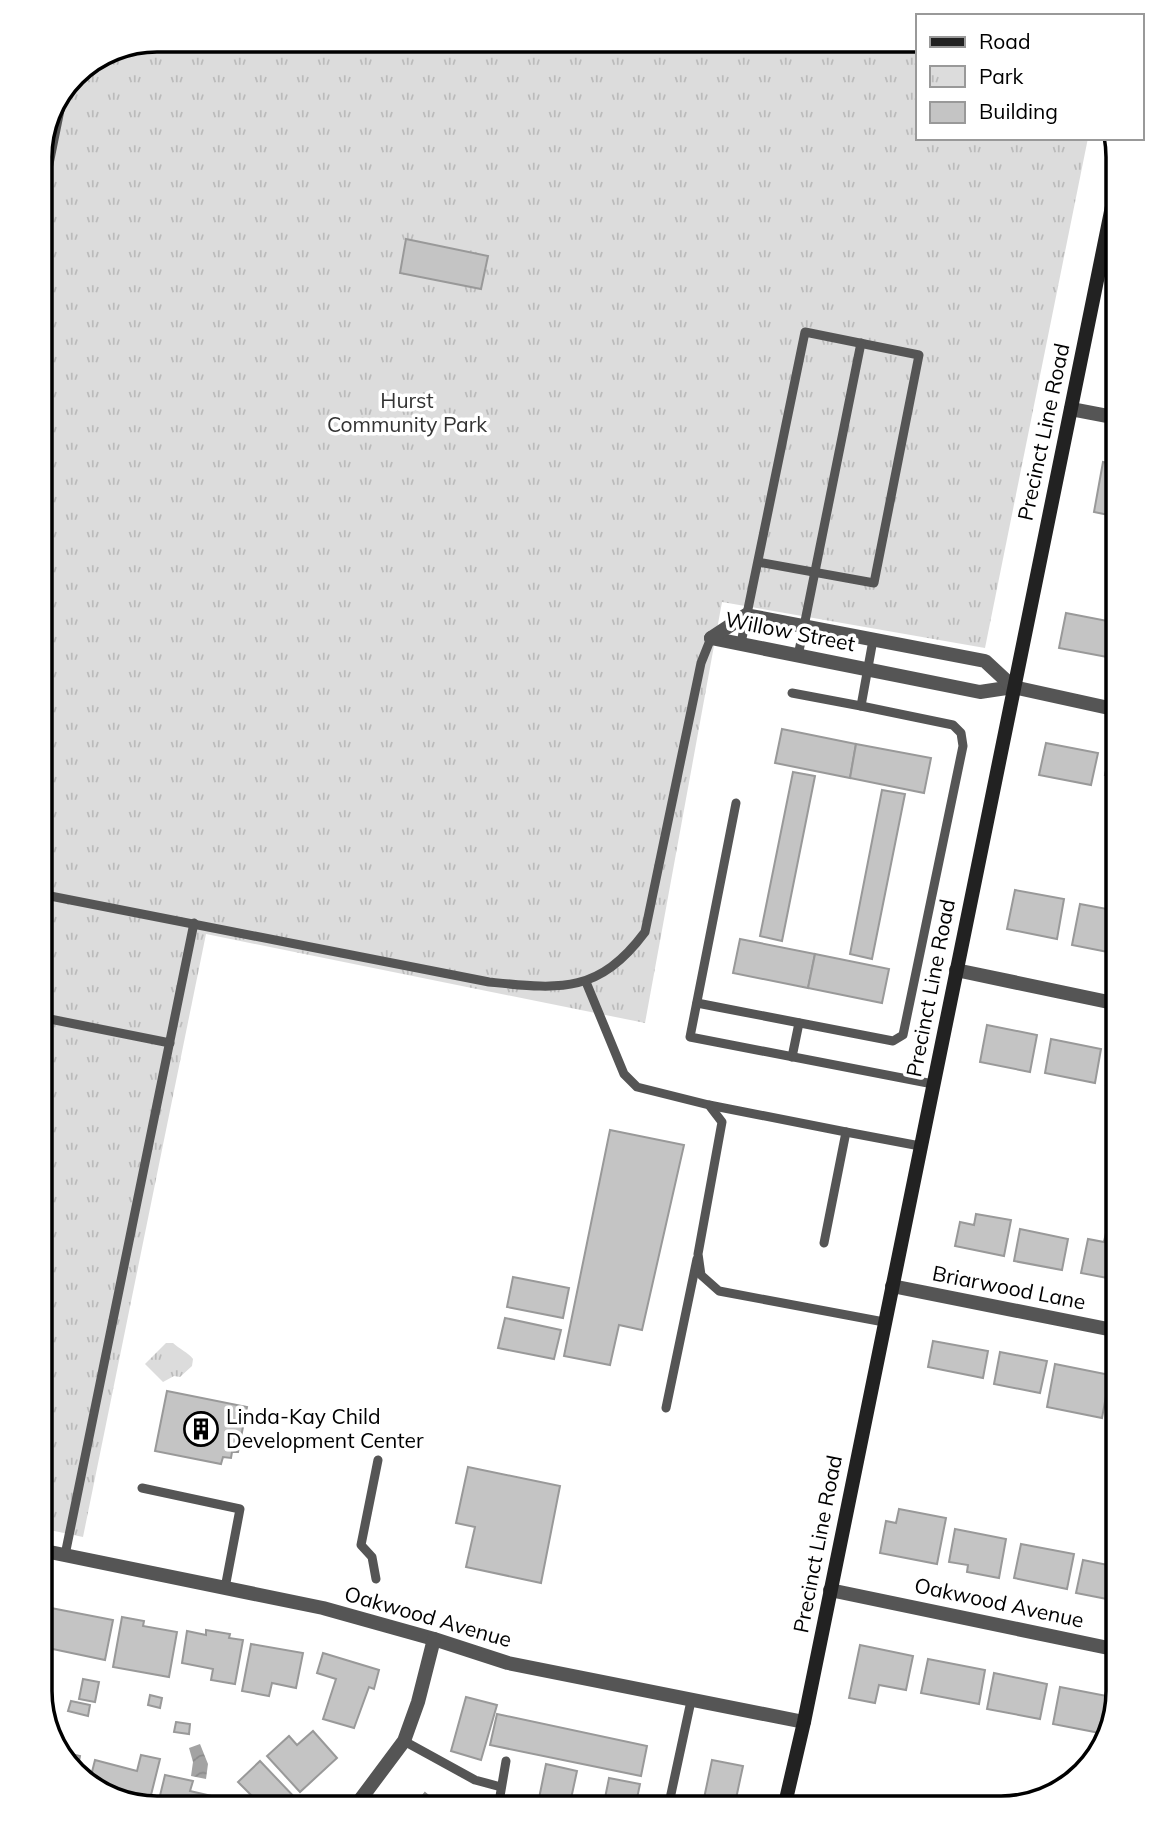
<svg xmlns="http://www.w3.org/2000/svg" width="1158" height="1848" viewBox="0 0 1158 1848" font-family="Mulish,sans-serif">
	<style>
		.park { fill: url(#park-tufts) }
		.water { fill: url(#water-waves) }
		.building { fill: #c4c4c4; stroke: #999; stroke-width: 2 }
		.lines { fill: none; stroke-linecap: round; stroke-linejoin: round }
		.lane { stroke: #555; stroke-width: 9 }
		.street { stroke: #555; stroke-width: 14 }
		.secondary { stroke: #222; stroke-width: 14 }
		.labels { text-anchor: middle; stroke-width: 7; stroke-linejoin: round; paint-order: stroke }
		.park-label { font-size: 21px; fill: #333; stroke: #fff }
		.street-label { font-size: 21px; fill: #000; stroke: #fff }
		.poi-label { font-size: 21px; fill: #000; stroke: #fff; text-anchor: start }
		.rim { fill: none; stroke: #000; stroke-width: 3.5 }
	</style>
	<defs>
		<pattern id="park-tufts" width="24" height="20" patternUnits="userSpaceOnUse" patternTransform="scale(1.75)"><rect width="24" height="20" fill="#dcdcdc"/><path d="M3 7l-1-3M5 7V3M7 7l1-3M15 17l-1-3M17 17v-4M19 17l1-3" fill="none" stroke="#bbb"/></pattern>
		<pattern id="water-waves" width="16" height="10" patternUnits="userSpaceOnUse" patternTransform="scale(1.75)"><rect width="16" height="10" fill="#a3a3a3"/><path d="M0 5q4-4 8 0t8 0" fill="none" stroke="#8b8b8b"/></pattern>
	</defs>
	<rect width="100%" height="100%" fill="#fff"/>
	<g class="park">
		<path d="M918,41V138H1088L985,648L722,602L645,1023L206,934L83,1537L40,1528V151L75,74L113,49Z"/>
		<path d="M166,1343H173C179,1349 188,1352 193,1359L192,1366L180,1377L174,1376L163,1382L145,1364Z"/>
	</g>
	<path class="water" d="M200,1744L208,1764L206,1779L191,1776L193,1762L189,1748Z"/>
	<g class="building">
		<path d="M406,239L488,256L481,289L400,273Z"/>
		<path d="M1103,462L1118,465V517L1094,512Z"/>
		<path d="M1066,613L1118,623V659L1059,648Z"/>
		<path d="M782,729L856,744L850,778L775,763Z"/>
		<path d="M1046,743L1098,753L1091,785L1039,775Z"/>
		<path d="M856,744L931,758L924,793L850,778Z"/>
		<path d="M1109,756L1118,758V778L1105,775Z"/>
		<path d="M793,772L815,776L782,941L760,936Z"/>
		<path d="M882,790L905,794L872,959L850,954Z"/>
		<path d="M1015,890L1064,899L1057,939L1007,929Z"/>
		<path d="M1080,904L1118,911V954L1072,945Z"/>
		<path d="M740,939L815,954L808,988L733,973Z"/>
		<path d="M815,954L889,969L882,1003L808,988Z"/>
		<path d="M987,1025L1037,1035L1030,1072L980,1062Z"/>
		<path d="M1051,1039L1101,1049L1095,1083L1045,1073Z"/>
		<path d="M1113,1048L1118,1049V1087L1106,1085Z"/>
		<path d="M610,1130L684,1145L642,1330L619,1325L610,1365L564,1356Z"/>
		<path d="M976,1214L1011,1220L1004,1256L955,1246L960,1222L974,1225Z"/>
		<path d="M1108,1224L1118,1226V1280L1081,1273L1088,1239L1104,1242Z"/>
		<path d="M1020,1229L1068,1239L1062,1270L1014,1261Z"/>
		<path d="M513,1277L569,1288L563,1318L507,1307Z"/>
		<path d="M505,1318L561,1330L554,1359L498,1348Z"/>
		<path d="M933,1341L988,1351L983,1378L928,1367Z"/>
		<path d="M1000,1352L1047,1361L1040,1393L994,1384Z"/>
		<path d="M1055,1364L1110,1375L1102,1418L1047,1407Z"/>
		<path d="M167,1391L247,1407L238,1452H232L231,1458L223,1457L221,1464L155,1451Z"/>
		<path d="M468,1467L560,1486L541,1583L466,1567L475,1527L456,1523Z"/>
		<path d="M899,1509L946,1518L937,1564L880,1553L886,1521L896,1523Z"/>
		<path d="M955,1529L1006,1539L999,1578L967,1572L968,1565L949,1562Z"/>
		<path d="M1021,1544L1074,1554L1067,1589L1014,1578Z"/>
		<path d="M1083,1560L1118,1567V1596L1108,1594L1107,1599L1076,1593Z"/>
		<path d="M51,1608L113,1620L105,1660L43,1647Z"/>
		<path d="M122,1617L144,1621L143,1626L177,1632L169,1677L113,1667Z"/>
		<path d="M206,1630L230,1634L229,1638L243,1640L235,1684L211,1680L213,1669L182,1663L187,1631L206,1635Z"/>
		<path d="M251,1644L303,1653L296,1688L272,1683L269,1696L242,1691Z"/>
		<path d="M860,1645L913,1656L906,1690L879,1685L875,1703L849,1698Z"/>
		<path d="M323,1653L379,1670L374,1689L369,1687L354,1728L323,1719L336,1679L317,1673Z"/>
		<path d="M928,1659L985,1670L979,1704L921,1693Z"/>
		<path d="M994,1673L1047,1684L1040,1719L987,1709Z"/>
		<path d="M83,1679L99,1682L95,1702L79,1699Z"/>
		<path d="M1060,1687L1112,1697L1105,1734L1053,1724Z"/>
		<path d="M150,1695L162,1698L160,1708L148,1705Z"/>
		<path d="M466,1697L497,1705L481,1760L451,1751Z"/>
		<path d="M71,1701L90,1705L88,1716L68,1711Z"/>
		<path d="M497,1714L647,1746L641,1776L490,1745Z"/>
		<path d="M176,1722L190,1724L189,1734L174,1732Z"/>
		<path d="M313,1731L337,1758L300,1792L267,1756L289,1736L297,1745Z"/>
		<path d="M61,1752L80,1756L77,1771Z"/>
		<path d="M141,1755L160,1759L148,1807L93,1788L89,1784L95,1760L137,1771Z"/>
		<path d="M712,1760L743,1766L734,1808H702Z"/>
		<path d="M260,1761L299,1802L293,1808H246L255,1799L238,1782Z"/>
		<path d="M546,1764L577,1771L569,1808H537Z"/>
		<path d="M165,1775L193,1781L190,1791L216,1797L213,1808H157Z"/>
		<path d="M609,1778L640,1784L635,1808H603Z"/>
		<path d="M425,1793L443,1808H413Z"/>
	</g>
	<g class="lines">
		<g class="lane">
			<path d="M40,208L61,105"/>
			<path d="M741,643L805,332L919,355L874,583L758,562"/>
			<path d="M798,656L861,343"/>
			<path d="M792,693L861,706L873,640"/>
			<path d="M736,803L690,1037L933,1084"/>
			<path d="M40,894L489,982C559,989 598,995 645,932L701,663L711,638"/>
			<path d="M586,982L624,1074L637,1087L709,1105L722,1122L698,1254L701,1275L719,1291L884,1322"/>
			<path d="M697,1003L893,1041L903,1035L963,746L961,733L953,725L861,706"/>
			<path d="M40,1017L170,1043"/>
			<path d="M792,1057L799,1023"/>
			<path d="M709,1105L846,1132L824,1243"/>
			<path d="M846,1132L920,1146"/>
			<path d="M666,1408L697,1259"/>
			<path d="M142,1488L240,1509L225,1588"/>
			<path d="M65,1555L194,923"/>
			<path d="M376,1579L372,1557L361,1545L378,1460"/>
			<path d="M404,1741L475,1780L501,1787"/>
			<path d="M498,1808L506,1761"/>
			<path d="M668,1808L691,1701"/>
		</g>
		<g class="street">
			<path d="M1071,409L1118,418"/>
			<path d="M711,638L980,692L1013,687L1118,710"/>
			<path d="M711,638L746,615L985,661L1013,687"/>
			<path d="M956,970L1118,1004"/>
			<path d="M892,1286L1118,1331"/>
			<path d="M40,1550L323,1608L434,1639L508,1663L804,1722"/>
			<path d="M830,1590L1118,1650"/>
			<path d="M354,1808L404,1741L418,1702L434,1639"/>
		</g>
		<path class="secondary" d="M784,1808L804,1722L1118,177"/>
	</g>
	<defs>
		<g id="building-ring" transform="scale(1.75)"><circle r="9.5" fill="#fff" stroke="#000" stroke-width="1.5"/><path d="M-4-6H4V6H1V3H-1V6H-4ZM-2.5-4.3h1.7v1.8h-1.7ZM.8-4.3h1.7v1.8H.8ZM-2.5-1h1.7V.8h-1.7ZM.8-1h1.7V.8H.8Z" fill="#000"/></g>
	</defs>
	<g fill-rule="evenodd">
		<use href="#building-ring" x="201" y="1429"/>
	</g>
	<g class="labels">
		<g class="park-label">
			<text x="407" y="408">Hurst<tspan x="407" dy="24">Community Park</tspan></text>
		</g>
		<g class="street-label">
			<text transform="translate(1044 432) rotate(-78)" y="7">Precinct Line Road</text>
			<text transform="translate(790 632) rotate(11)" y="7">Willow Street</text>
			<text transform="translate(931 988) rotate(-79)" y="7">Precinct Line Road</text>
			<text transform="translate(1009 1288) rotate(11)" y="7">Briarwood Lane</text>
			<text transform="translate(818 1544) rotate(-79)" y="7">Precinct Line Road</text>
			<text transform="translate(999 1603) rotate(12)" y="7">Oakwood Avenue</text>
			<text transform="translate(428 1617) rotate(16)" y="7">Oakwood Avenue</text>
		</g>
		<g class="poi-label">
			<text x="226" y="1424">Linda-Kay Child<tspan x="226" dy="24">Development Center</tspan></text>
		</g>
	</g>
	<path d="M0 0H1158V1848H0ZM157 52H1001A105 105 0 0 1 1106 157V1691A105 105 0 0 1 1001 1796H157A105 105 0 0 1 52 1691V157A105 105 0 0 1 157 52Z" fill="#fff" fill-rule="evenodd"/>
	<path class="rim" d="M157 52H1001A105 105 0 0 1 1106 157V1691A105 105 0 0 1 1001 1796H157A105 105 0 0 1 52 1691V157A105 105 0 0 1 157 52Z"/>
	<rect x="916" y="14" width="228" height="126" fill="#ffffff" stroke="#999999" stroke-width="2"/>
	<rect x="930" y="37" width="35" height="10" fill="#222222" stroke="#999999" stroke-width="2"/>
	<text x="979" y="49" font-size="21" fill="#000000">Road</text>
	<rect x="930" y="66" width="35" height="21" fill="url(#park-tufts)" stroke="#999999" stroke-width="2"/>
	<text x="979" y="84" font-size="21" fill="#000000">Park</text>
	<rect x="930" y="102" width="35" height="21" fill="#c4c4c4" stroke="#999999" stroke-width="2"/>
	<text x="979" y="119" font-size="21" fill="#000000">Building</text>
</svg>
